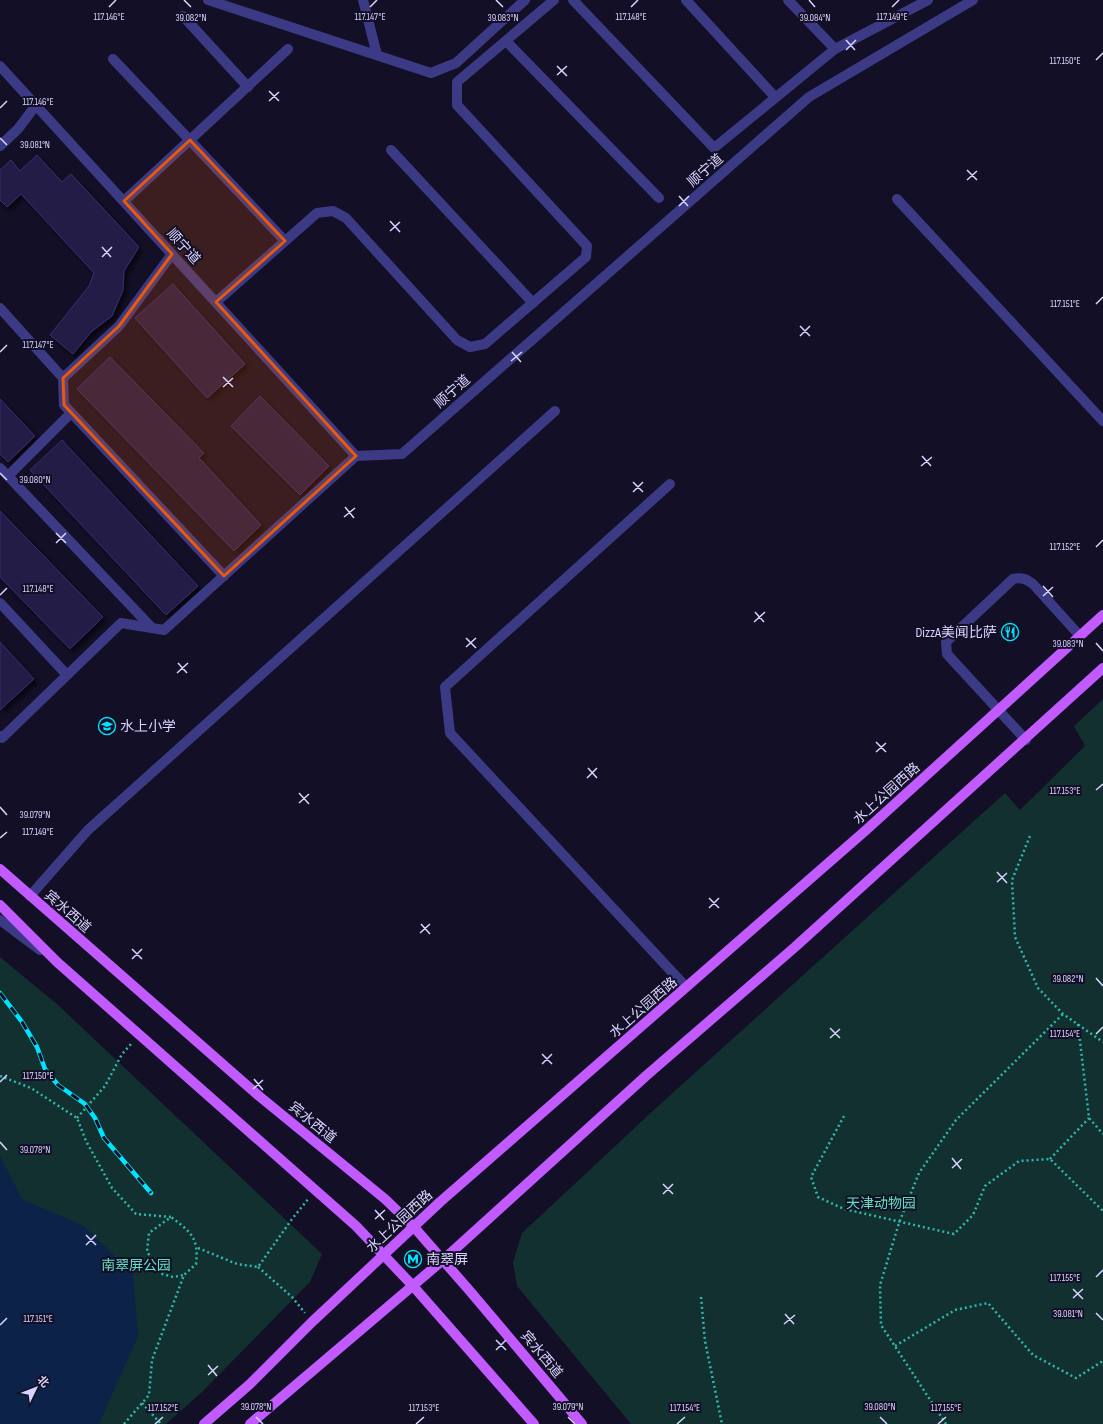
<svg xmlns="http://www.w3.org/2000/svg" width="1103" height="1424" viewBox="0 0 1103 1424" font-family="'Sofia Sans Condensed','Noto Sans SC',sans-serif">
	<style>
		.green { fill: #12302f }
		.water { fill: #0c2248 }
		.building { fill: #241b47; stroke: #3b2d73; filter: url(#shadow) }
		.lines { fill: none; stroke-linecap: round; stroke-linejoin: round }
		.path { stroke: #2fb8b0; stroke-width: 2.5; stroke-dasharray: 2 3; stroke-linecap: butt }
		.minor { stroke: #3d3a85; stroke-width: 10 }
		.major { stroke: #c25bff; stroke-width: 10 }
		.rail-casing { stroke: #00e5ff; stroke-width: 4.5 }
		.rail { stroke: #130f26; stroke-width: 3; stroke-dasharray: 9; stroke-linecap: butt }
		.marked { fill: #e8590c; fill-opacity: 0.2; stroke: #e8590c; stroke-width: 3; stroke-linejoin: round }
		.ticks { fill: none; stroke: #d9d4ff; stroke-width: 1.5 }
		.labels { text-anchor: middle; stroke-width: 4; stroke-linejoin: round; paint-order: stroke }
		.street-label { font-size: 14px; fill: #d9d4ff; stroke: #130f26 }
		.poi-label { font-size: 14px; fill: #d9d4ff; stroke: #130f26; text-anchor: start }
		.park-label { font-size: 14px; fill: #5fe0c0; stroke: #130f26 }
		.ticks-label { font-size: 10px; text-anchor: middle; fill: #d9d4ff; stroke: #130f26; stroke-width: 4; stroke-linejoin: round; paint-order: stroke }
	</style>
	<defs>
		<filter id="shadow"><feDropShadow dx="3.5" dy="3.5" stdDeviation="2" flood-color="#0009"/></filter>
	</defs>
	<rect width="100%" height="100%" fill="#130f26"/>
	<g class="green">
		<path d="M1103,699V1424H631L517,1286L513,1262L522,1233L656,1108L1005,793L1020,810L1085,746L1074,726Z"/>
		<path d="M0,957L58,1005L322,1254L310,1282L202,1392L166,1424H0Z"/>
	</g>
	<path class="water" d="M0,1156L22,1199L84,1226L133,1274L138,1336L99,1424H0Z"/>
	<g class="building">
		<path d="M37,155L62,182L71,174L139,247L124,271L123,290L112,316L91,332L73,354L50,335L89,286L94,273L21,194L7,207L0,200V170L11,160L20,171Z"/>
		<path d="M173,284L245,364L207,398L135,318Z"/>
		<path d="M110,357L204,453L199,458L261,525L234,551L77,389Z"/>
		<path d="M260,396L329,466L300,495L231,426Z"/>
		<path d="M0,399L35,436L8,462L0,454Z"/>
		<path d="M62,440L198,586L166,615L30,470Z"/>
		<path d="M0,511L103,617L70,649L0,577Z"/>
		<path d="M0,642L34,679L0,710Z"/>
	</g>
	<g class="lines">
		<g class="path">
			<path d="M1030,836L1012,880L1015,937L1038,988L1063,1014L1103,1042"/>
			<path d="M1078,1024L1089,1118L1103,1134"/>
			<path d="M0,1076L31,1088L77,1118L86,1141L112,1188L136,1214L171,1217L149,1233L147,1251L159,1273L173,1277L184,1275"/>
			<path d="M844,1116L811,1177L818,1197L844,1209L954,1234L973,1215L985,1186L1019,1161L1050,1159L1103,1211"/>
			<path d="M77,1118L105,1086L122,1054L132,1043"/>
			<path d="M1050,1159L1089,1118"/>
			<path d="M198,1248L237,1264L258,1267L292,1219L309,1198"/>
			<path d="M258,1267L292,1297L305,1313"/>
			<path d="M701,1297L705,1341L722,1424"/>
			<path d="M895,1346L955,1310L988,1303L1033,1355L1076,1378L1103,1361"/>
			<path d="M142,1403L161,1424"/>
			<path d="M124,1424L149,1395L152,1360L184,1275L196,1264C199,1238 191,1232 171,1217"/>
			<path d="M946,1424L881,1325L880,1285L899,1223L919,1173L956,1120L1063,1014"/>
		</g>
		<g class="minor">
			<path d="M208,0L431,73L456,63L525,0"/>
			<path d="M363,0L377,55"/>
			<path d="M573,0L714,148L835,49L928,0"/>
			<path d="M686,0L775,97"/>
			<path d="M788,0L835,49"/>
			<path d="M183,16L248,87"/>
			<path d="M506,41L659,198"/>
			<path d="M113,59L285,241"/>
			<path d="M0,66L356,456L402,454L809,97L973,0"/>
			<path d="M0,146L18,129L36,105"/>
			<path d="M391,150L533,303"/>
			<path d="M897,199L1103,421"/>
			<path d="M124,201L288,49"/>
			<path d="M216,302L317,213L333,211L346,218L457,340L470,347L485,344L586,257L587,246L457,105V82L554,0"/>
			<path d="M0,308L63,378L119,326L172,254"/>
			<path d="M63,378L64,405L224,576"/>
			<path d="M71,413L8,476L152,628"/>
			<path d="M0,468L8,476"/>
			<path d="M670,484L445,687L450,733L686,987"/>
			<path d="M0,603L67,675"/>
			<path d="M0,736L2,738L121,623L164,630L356,456"/>
			<path d="M1026,740L947,654L946,642L1013,579C1022,577 1026,579 1033,584L1080,636"/>
			<path d="M30,896L88,830L555,411"/>
			<path d="M0,920L40,950"/>
		</g>
		<g class="major">
			<path d="M0,869L259,1096L385,1199L413,1226L469,1290L582,1424"/>
			<path d="M0,905L57,962L356,1226L413,1286L534,1424"/>
			<path d="M204,1424L250,1384L312,1322L440,1202L865,831L1103,615"/>
			<path d="M250,1424L443,1260L647,1075L795,947L1103,668"/>
		</g>
		<g class="rail-casing">
			<path id="rail" d="M0,993L22,1022L37,1047L45,1069L58,1085L85,1104L95,1118L104,1138L151,1193"/>
		</g>
		<use href="#rail" class="rail"/>
	</g>
	<path class="marked" d="M190,140L285,241L216,302L356,456L224,576L64,405L63,378L119,326L172,254L124,201Z"/>
	<path class="ticks" d="M184,0L191,7M496,0L503,7M809,0L815,7M109,7L116,0M370,7L377,0M631,7L638,0M892,7L899,0M846,40L855,50M846,50L856,40M1096,60L1103,53M557,66L567,76M557,75L567,66M269,91L279,101M269,101L279,92M0,108L7,101M0,138L7,145M967,170L977,180M967,180L977,171M679,196L688,206M679,206L689,196M390,221L400,232M390,231L400,222M102,247L111,257M102,257L112,247M1096,304L1103,297M800,326L810,336M800,336L810,326M0,352L7,345M512,352L521,362M511,361L522,352M223,377L233,387M223,387L233,378M922,456L931,466M921,466L932,457M0,473L7,480M633,482L643,492M633,492L643,482M345,507L354,518M344,517L355,508M56,533L66,543M56,543L66,533M1096,547L1103,540M1043,586L1053,597M0,595L7,588M1043,596L1053,587M755,612L764,622M754,622L765,612M466,638L476,648M1096,643L1103,651M466,647L476,638M178,663L187,673M177,673L188,663M876,742L886,752M876,752L886,743M588,768L597,778M587,778L597,768M1096,790L1103,784M299,793L309,804M299,803L309,794M0,807L7,815M0,838L7,832M997,872L1007,883M997,882L1007,873M709,898L719,908M709,908L719,898M421,924L430,934M420,933L430,924M132,949L142,959M132,959L142,949M1096,978L1103,986M830,1028L840,1038M1096,1034L1103,1027M830,1038L840,1029M542,1054L552,1064M542,1064L552,1054M254,1079L263,1090M0,1082L7,1075M253,1089L263,1080M0,1142L7,1150M952,1158L961,1169M952,1168L962,1159M663,1184L673,1194M663,1194L673,1184M375,1210L384,1220M375,1219L385,1210M86,1235L96,1245M86,1245L96,1235M1096,1277L1103,1270M1073,1289L1083,1299M1073,1298L1083,1289M1096,1313L1103,1320M785,1314L794,1324M784,1324L795,1315M0,1325L7,1318M496,1340L506,1350M496,1350L506,1340M208,1365L217,1376M208,1375L218,1366M256,1417L263,1424M568,1417L575,1424M880,1417L887,1424M155,1424L163,1417M416,1424L424,1417M677,1424L685,1417M938,1424L946,1417"/>
	<defs>
		<g id="restaurant-ring" transform="scale(0.9)"><circle r="9.5" fill="#130f26" stroke="#00e5ff" stroke-width="1.5"/><path d="M-5-6h1v4h1v-4h1v4h1v-4h1v5L-1.5 .5V6h-2V.5L-5-1ZM5-6V6H3V1.5H1.5Q1.5-4 5-6Z" fill="#00e5ff"/></g>
		<g id="school-ring" transform="scale(0.9)"><circle r="9.5" fill="#130f26" stroke="#00e5ff" stroke-width="1.5"/><path d="M0-5L7-2L0 1L-7-2ZM-4 1L0 2.5L4 1V4Q0 6-4 4Z" fill="#00e5ff"/></g>
		<g id="metro-ring" transform="scale(0.9)"><circle r="9.5" fill="#130f26" stroke="#00e5ff" stroke-width="1.5"/><path d="M-5.5 5V-5H-3L0 0L3-5H5.5V5H3V-.5L0 4L-3-.5V5Z" fill="#00e5ff"/></g>
	</defs>
	<g fill-rule="evenodd">
		<use href="#restaurant-ring" x="1010" y="632"/>
		<use href="#school-ring" x="107" y="726"/>
		<use href="#metro-ring" x="413" y="1259"/>
	</g>
	<g class="labels">
		<g class="street-label">
			<text transform="translate(705 170) rotate(-41)" y="5">顺宁道</text>
			<text transform="translate(184 246) rotate(48)" y="5">顺宁道</text>
			<text transform="translate(452 391) rotate(-41)" y="5">顺宁道</text>
			<text transform="translate(886 793) rotate(-42)" y="5">水上公园西路</text>
			<text transform="translate(68 911) rotate(41)" y="5">宾水西道</text>
			<text transform="translate(643 1007) rotate(-41)" y="5">水上公园西路</text>
			<text transform="translate(313 1122) rotate(39)" y="5">宾水西道</text>
			<text transform="translate(399 1221) rotate(-43)" y="5">水上公园西路</text>
			<text transform="translate(542 1354) rotate(50)" y="5">宾水西道</text>
		</g>
		<g class="poi-label">
			<text x="997" y="637" text-anchor="end">DizzA美闻比萨</text>
			<text x="120" y="731">水上小学</text>
			<text x="426" y="1264">南翠屏</text>
		</g>
		<g class="park-label">
			<text x="881" y="1208">天津动物园</text>
			<text x="136" y="1270">南翠屏公园</text>
		</g>
	</g>
	<g class="ticks-label">
		<text x="109" y="20">117.146°E</text>
		<text x="370" y="20">117.147°E</text>
		<text x="631" y="20">117.148°E</text>
		<text x="892" y="20">117.149°E</text>
		<text x="191" y="21">39.082°N</text>
		<text x="815" y="21">39.084°N</text>
		<text x="503" y="21">39.083°N</text>
		<text x="1065" y="64">117.150°E</text>
		<text x="38" y="105">117.146°E</text>
		<text x="35" y="148">39.081°N</text>
		<text x="1065" y="307">117.151°E</text>
		<text x="38" y="348">117.147°E</text>
		<text x="35" y="483">39.080°N</text>
		<text x="1065" y="550">117.152°E</text>
		<text x="38" y="592">117.148°E</text>
		<text x="1068" y="647">39.083°N</text>
		<text x="1065" y="794">117.153°E</text>
		<text x="35" y="818">39.079°N</text>
		<text x="38" y="835">117.149°E</text>
		<text x="1068" y="982">39.082°N</text>
		<text x="1065" y="1037">117.154°E</text>
		<text x="38" y="1079">117.150°E</text>
		<text x="35" y="1153">39.078°N</text>
		<text x="1065" y="1281">117.155°E</text>
		<text x="1068" y="1317">39.081°N</text>
		<text x="38" y="1322">117.151°E</text>
		<text x="256" y="1410">39.078°N</text>
		<text x="568" y="1410">39.079°N</text>
		<text x="880" y="1410">39.080°N</text>
		<text x="163" y="1411">117.152°E</text>
		<text x="424" y="1411">117.153°E</text>
		<text x="685" y="1411">117.154°E</text>
		<text x="946" y="1411">117.155°E</text>
	</g>
	<g transform="translate(36 1388) rotate(47)" stroke="#130f26" stroke-width="3" paint-order="stroke">
	<path d="M0-3L7 15L0 10L-7 15Z" fill="#d9d4ff"/>
	<text y="-6" font-size="11" font-weight="bold" text-anchor="middle" fill="#d9d4ff">北</text>
	</g>
</svg>
